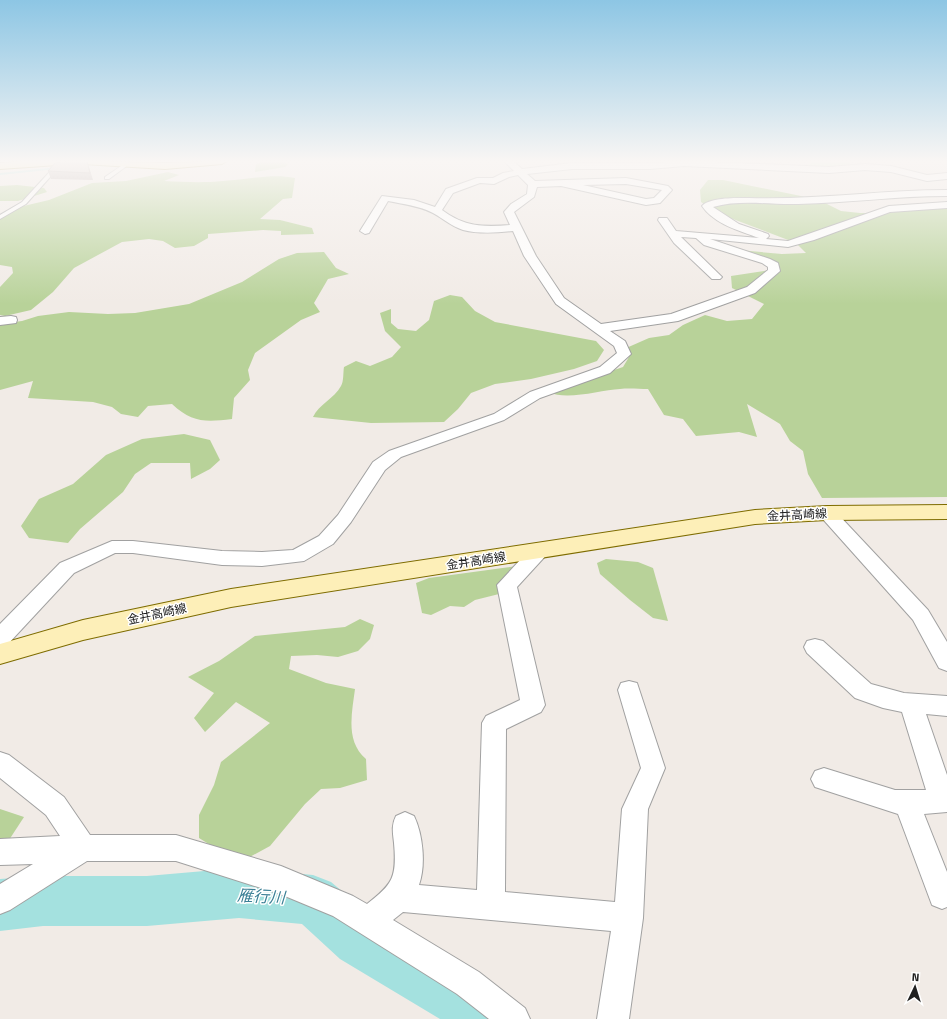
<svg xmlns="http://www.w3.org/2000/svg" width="947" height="1019" viewBox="0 0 947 1019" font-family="'Titillium Web','Noto Sans JP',sans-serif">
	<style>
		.forest { fill: #b8d299 }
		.park { fill: #ccfcc2 }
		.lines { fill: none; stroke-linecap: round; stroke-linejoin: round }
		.stream { fill: #a4e1df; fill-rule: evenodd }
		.river { fill: #a4e1df; fill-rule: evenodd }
		.lane-casing { stroke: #a1a1a1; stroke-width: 2 }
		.street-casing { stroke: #a1a1a1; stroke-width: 2 }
		.secondary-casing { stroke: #7e6c00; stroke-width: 2 }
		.lane { fill: #fff; fill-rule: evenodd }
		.street { fill: #fff; fill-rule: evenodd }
		.secondary { fill: #fdefb8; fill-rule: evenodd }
		.wall { fill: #b0a4a2 }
		.building { fill: #cdbfbc; stroke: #908684 }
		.labels { text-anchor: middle; stroke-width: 3; stroke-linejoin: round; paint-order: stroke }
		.street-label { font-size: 12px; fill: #202020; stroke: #fff }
		.near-water-label { font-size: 16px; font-style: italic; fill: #3b7f95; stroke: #fff }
	</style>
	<rect width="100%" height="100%" fill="#f1ebe6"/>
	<g class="forest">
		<path d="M264,161H279L288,164L285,167L255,172L256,164Z"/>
		<path d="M168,172L179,175L164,181C184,182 204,183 223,181C247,180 271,173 295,178L292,198L283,199L260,219L280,220L312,228L314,234L281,235V231L263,230L208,234V238L194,246L175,248L163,241L149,239L122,242L74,268L53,292L31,310L5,316L0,315V287L13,273L12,267L0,265V215L11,209L49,200L92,183L126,181Z"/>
		<path d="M708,180H723L801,196L823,202L841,211L860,213H889L904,210L947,208V497L822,498L808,474L803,451L790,441L780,424L747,404L757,437L739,432L696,436L683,419L664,415L648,389C639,389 629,388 620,389C601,390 566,401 549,392L623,367L629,357L624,349L649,338L669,335L683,325L705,315L727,321L752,319L764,304L732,288L731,276L771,270L761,258L739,250L782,254L806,253L796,243L717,213L701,202L700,190Z"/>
		<path d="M17,185L44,188L47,192L18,201H0V186Z"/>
		<path d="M324,252L336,268L349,274L328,279L314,303L320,312L301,320L255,353L248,370L250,380L234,398L232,419C206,422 192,423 172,404L148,406L138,417L121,414L112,407L93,402L28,398L33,381L0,390V324L22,321L38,316L69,312L108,314L135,313L189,304L242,282L279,259L297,253Z"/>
		<path d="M450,295L462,297L475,311L495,322L596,341L604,350L597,361L574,369L531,379L495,384L471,393L458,409L444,422L371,423L313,417C319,404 334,399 341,386C344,381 343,372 344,367L356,361L370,366L392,357L401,347L385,331L380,313L391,309V323L398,329L416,331L429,320L434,301Z"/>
		<path d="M184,434L210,440L220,460L210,469L191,479L190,463H151L135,474L123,492L80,529L68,543L29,538L21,526L39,499L73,484L106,455L142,439Z"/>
		<path d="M606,559L638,562L653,568L668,621L653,618L630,600L600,574L597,563Z"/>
		<path d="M525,565L499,594L475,600L464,607L450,606L431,615L422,613L416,583L429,578Z"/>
		<path d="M360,619L374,625L370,639L358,651L338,657L317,655L291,656L289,669L326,683L355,689C352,713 345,741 366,759L367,780L340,788L321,789L305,804L270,846L246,859L220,851L199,838V815L214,785L221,762L270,723L236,702L205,732L194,718L214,693L188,677L219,661L255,636L345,627Z"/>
		<path d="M0,809L24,817L9,840L0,841Z"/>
	</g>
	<path class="park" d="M815,161H846L857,167L811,169L808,165Z"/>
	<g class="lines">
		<g class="stream">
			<path d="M95,161H107L96,163Z"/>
			<path d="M120,161H126L135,163L134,164Z"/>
			<path d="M254,161H274L273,162H255Z"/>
			<path d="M58,167L57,169L0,175V173Z"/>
		</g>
		<path class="river" d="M239,868L313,875L331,882L378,921L479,979L504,999L512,1019H440L340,959L302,924L239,918L147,926H43L0,931V879L43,876H147Z"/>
		<g class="lane-casing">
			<g id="lane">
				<path d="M124,164L128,165L109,179H105V177Z"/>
				<path d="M55,166L59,167L26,204L0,219V215L22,202Z"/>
			</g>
		</g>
		<g class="street-casing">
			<g id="street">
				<path d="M504,161H513L522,169L572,163H650L691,161L829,167L865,164L891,166L927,175L947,173V179L927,181L891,172L865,170L829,173L684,166L650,169H572L527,174L535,181L626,178L668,186L672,190L660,203L646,205L561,186L537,187L534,197L514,212L536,256L564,298L601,324L671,314L747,287L768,270V267L762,263L704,245L696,238L681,237L722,277L720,279H712L674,243L658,220L659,218H667L676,231L759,238C740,231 714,224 702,206C710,197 738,198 749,198C815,200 881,190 947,190V196C897,196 848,203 798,204C771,205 740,199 713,207L739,224L768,234L769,236L766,239L788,241L889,206L947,202V208L890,212L814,240L788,247L710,239L770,259L778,263L780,271L755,293L678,321L610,331L625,341L631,354L610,373L540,398L504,420L401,457L385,470L351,522L333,544L304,561L262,566L222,565L133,553H115L74,573L8,644L0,646V624L60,563L112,541H133L222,551L262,552L293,550L319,536L338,515L373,462L389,451L494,414L530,392L600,367L617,353L614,346L556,304L524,256L513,231C496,233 479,234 463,230C451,226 444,219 433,213C420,206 403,204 388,201L369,233L365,234L360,231L382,196L414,200L435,207L446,189L477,178H493L503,173L514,171ZM518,175L528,185L527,194L511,204L504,212L510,225C484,227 464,227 442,210L453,193L480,183L494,184L509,177ZM626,184L662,190L654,198L646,199L583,185Z"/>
				<path d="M11,316L16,317L17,320L16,323L0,325V317Z"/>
				<path d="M827,507L833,509L928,610L947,642V671L939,668L913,620L821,517L818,513L821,509Z"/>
				<path d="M540,544L547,546L550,551L517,587L545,705L541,712L506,729L505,892L615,902L622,809L641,768L618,690L621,683L629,681L637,683L665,768L648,809L643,918L629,1019H597L611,931L403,912L393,920L479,972L525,1008L530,1019H489L457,994L333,916L280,894L176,861H87L10,910L0,914V884L33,864L0,865V839L60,836L46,815L0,778V752L9,755L64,797L90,835H176L281,866L353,896L367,904C393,884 397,877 394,843C393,833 391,826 396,816L405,812L414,816C423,835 426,865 419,885L477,890L482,723L486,716L520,700L497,585L533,546Z"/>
				<path d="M815,639L823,641L871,684L904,693L947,696V716L926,714L947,775V812L924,814L947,872V907L942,909L932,905L898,814L815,787L811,779L815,771L824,768L895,790H926L902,712L883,708L855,698L807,653L804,647L807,641Z"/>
			</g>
		</g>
		<g class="secondary-casing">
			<g id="secondary">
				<path d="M26,161H77L72,164L0,169V163Z"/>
				<path d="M78,161L165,163L227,161L222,164L165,169L83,164Z"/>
				<path d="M947,505V519L827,520L755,524L231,607L83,640L0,664V644L83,620L231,589L755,510L827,506Z"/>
			</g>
		</g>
		<use href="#lane" class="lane"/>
		<use href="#street" class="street"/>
		<use href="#secondary" class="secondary"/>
	</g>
	<path class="wall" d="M87,161L93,180L51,179L48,171Z"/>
	<path class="building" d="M68,161H87L90,173L48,171L55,163Z"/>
	<linearGradient id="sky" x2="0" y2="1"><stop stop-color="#8dc6e4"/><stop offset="0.53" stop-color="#f9f6f4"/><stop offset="1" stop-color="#f9f6f4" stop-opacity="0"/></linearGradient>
	<rect width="947" height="304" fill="url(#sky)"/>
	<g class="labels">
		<g class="street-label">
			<text transform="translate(797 515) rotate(-3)" y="4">金井高崎線</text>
			<text transform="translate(476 561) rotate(-9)" y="4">金井高崎線</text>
			<text transform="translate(157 614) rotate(-12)" y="4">金井高崎線</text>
		</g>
		<g class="near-water-label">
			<text transform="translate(261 896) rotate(3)" y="6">雁行川</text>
		</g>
	</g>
	<g transform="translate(915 987) rotate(4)" stroke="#ffffff" stroke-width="3" paint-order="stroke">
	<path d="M0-3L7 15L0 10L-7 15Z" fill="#202020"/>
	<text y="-6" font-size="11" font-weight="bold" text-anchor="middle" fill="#202020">N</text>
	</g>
</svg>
